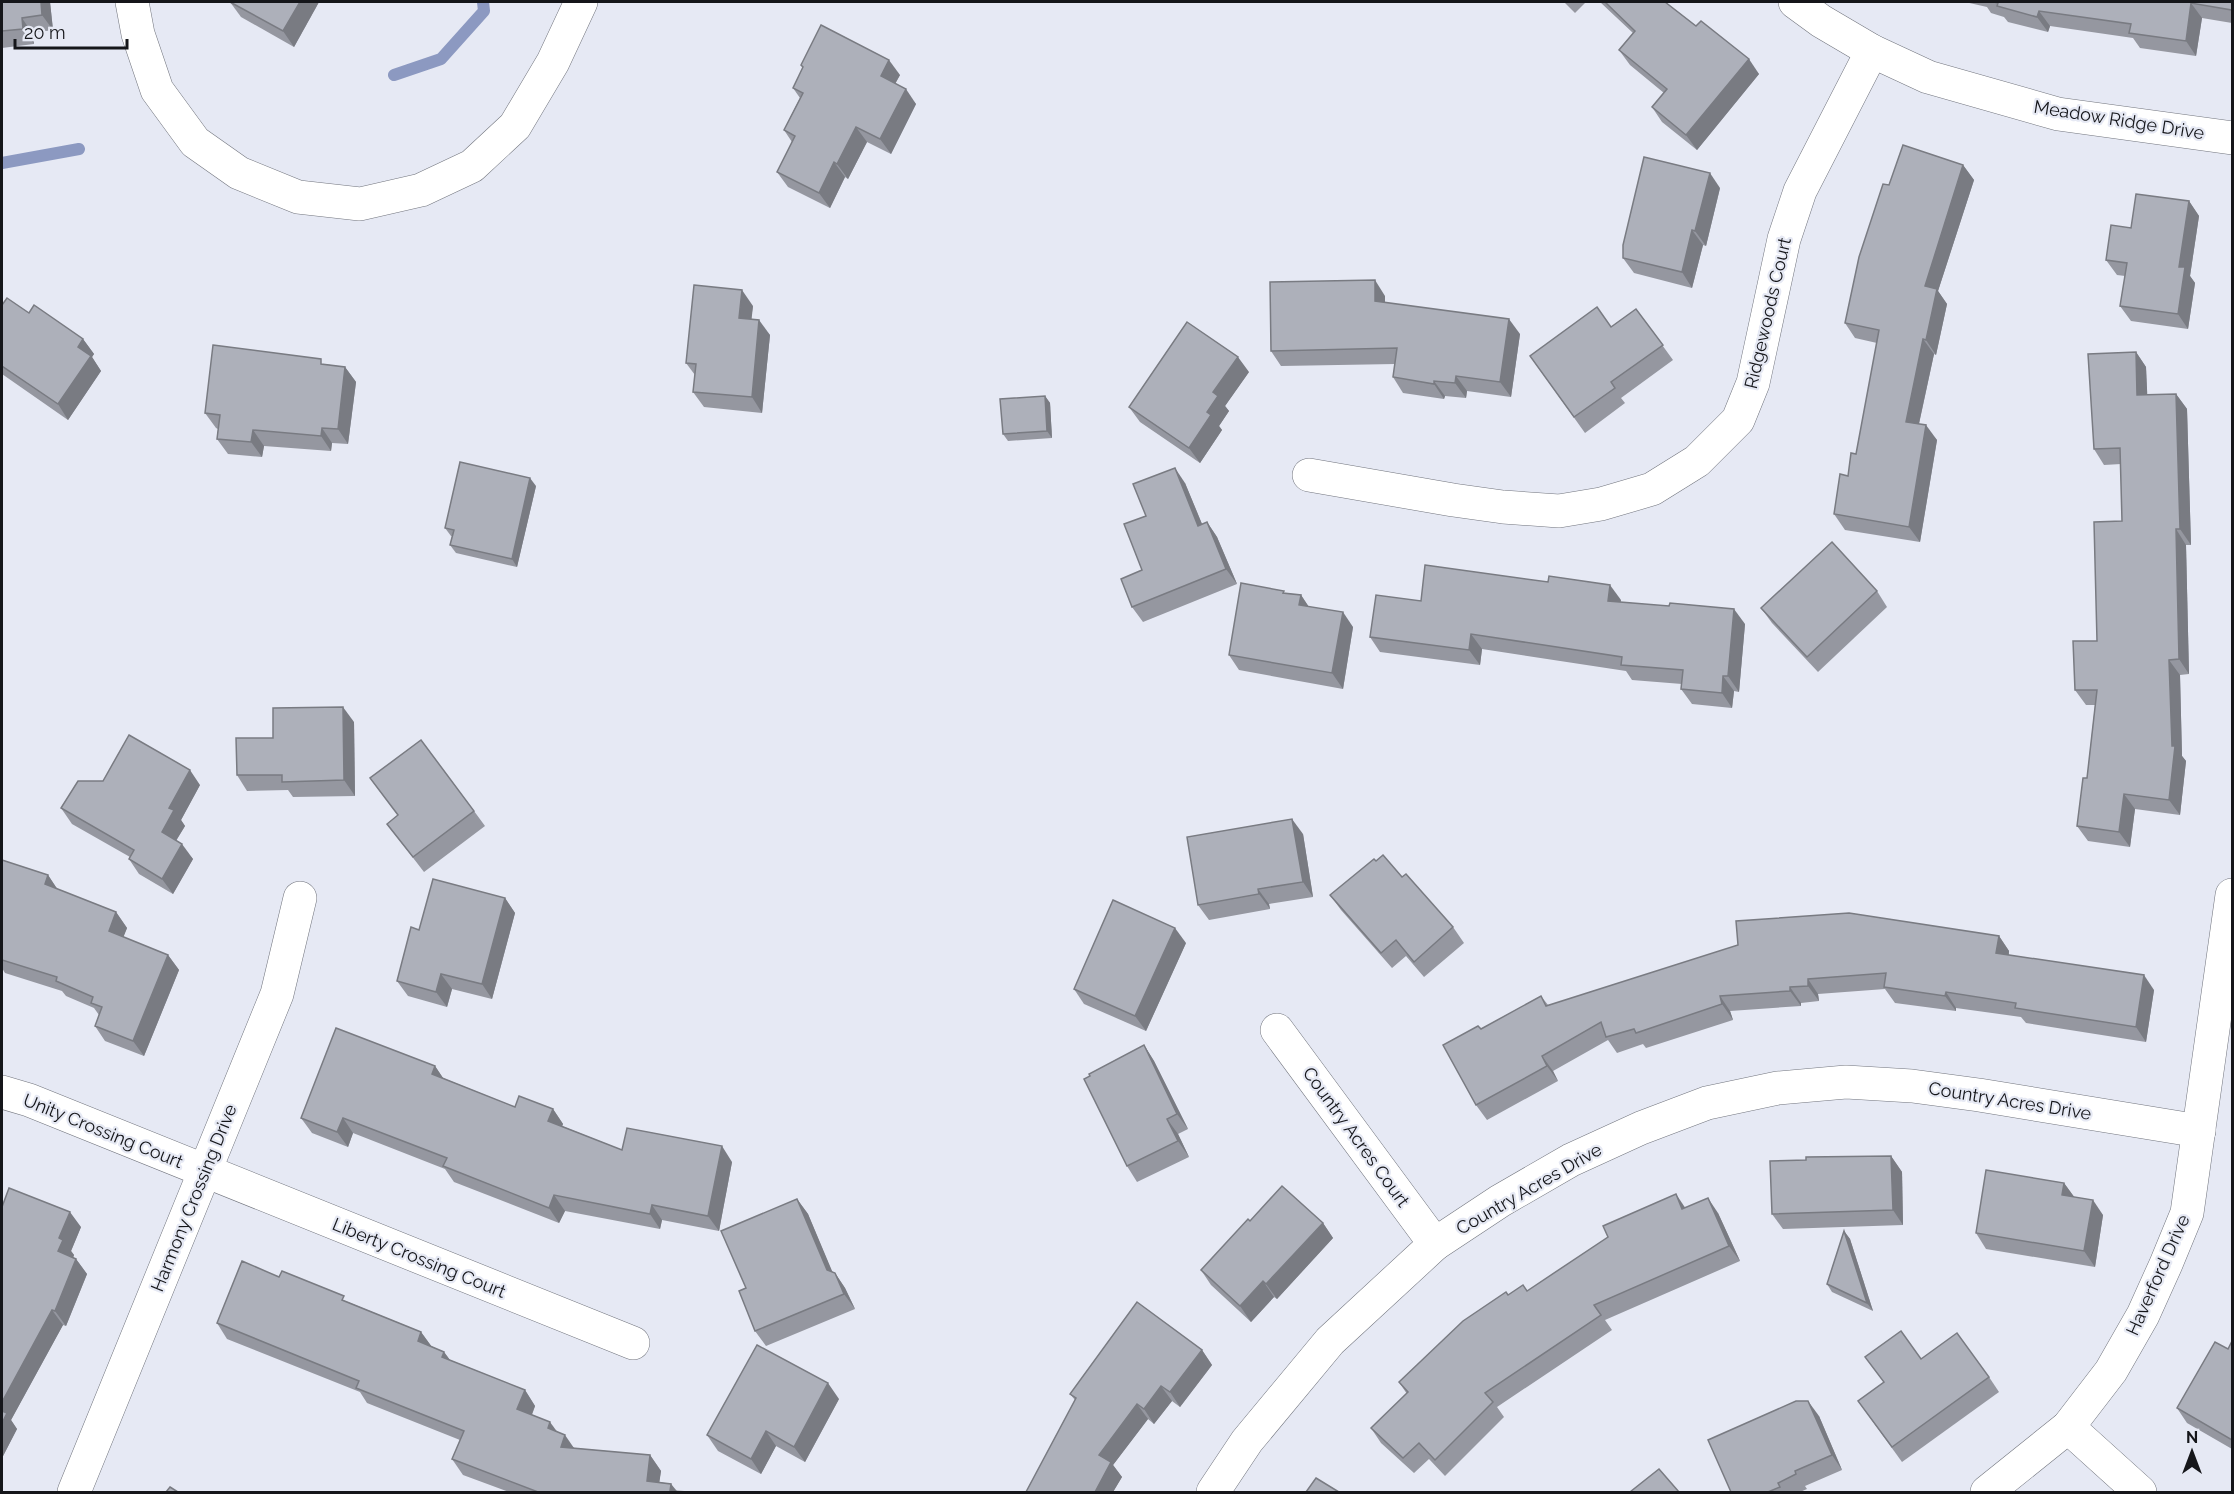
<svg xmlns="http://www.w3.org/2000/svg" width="2234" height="1494" viewBox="0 0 2234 1494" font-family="Raleway,sans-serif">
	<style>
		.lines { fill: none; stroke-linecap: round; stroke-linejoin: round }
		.stream { stroke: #8c99c1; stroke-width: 12 }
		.street-casing { stroke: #72757e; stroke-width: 34 }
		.street { stroke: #fff; stroke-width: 33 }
		.wall { fill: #9597a0 }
		.shaded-wall { fill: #797b82 }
		.building { fill: #adb0ba; stroke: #797b82; stroke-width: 1.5 }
		.labels { text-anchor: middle; stroke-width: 4.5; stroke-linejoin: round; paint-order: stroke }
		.street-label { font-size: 18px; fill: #15161a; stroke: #e6e9f4 }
	</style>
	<rect width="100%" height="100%" fill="#e6e9f4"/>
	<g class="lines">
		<g class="stream">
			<path d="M394,75L441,59L484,11L483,2"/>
			<path d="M2,163L79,149"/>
		</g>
		<g class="street-casing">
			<g id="street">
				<path d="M132,2L138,34L157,90L195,142L239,173L298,197L360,204L421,190L472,166L515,126L553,62L581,2"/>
				<path d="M1795,2L1821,21L1872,51L1928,77L2058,114L2232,138"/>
				<path d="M1309,475L1453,500L1503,507L1559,511L1601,504L1652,489L1697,461L1738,420L1753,383L1784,239L1800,191L1872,51"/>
				<path d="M1277,1030L1435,1244"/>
				<path d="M2,1092L29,1100L633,1343"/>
				<path d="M2068,1427L2140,1492"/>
				<path d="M74,1492L277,994L300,898"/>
				<path d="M1213,1492L1247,1441L1330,1341L1435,1244L1500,1201L1571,1160L1641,1128L1707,1103L1778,1088L1846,1082L1912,1086L1979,1095L2199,1131"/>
				<path d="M1987,1492L2068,1427L2111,1371L2143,1315L2166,1264L2187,1213L2232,895"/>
			</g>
		</g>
		<use href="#street" class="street"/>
	</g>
	<g class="wall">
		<path d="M2,2H50L53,30L32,33L34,44L2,48Z"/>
		<path d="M230,2H319L294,47L241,17Z"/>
		<path d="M1564,2H1586L1575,13Z"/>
		<path d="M1600,2H1665L1696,26L1759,74L1697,150L1662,122L1652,107L1664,93L1630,65L1619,50L1633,33Z"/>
		<path d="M1965,2H2232V23L2202,18L2196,56L2140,48L2133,38L2050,26L2048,32L2008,22L2004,17L1991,13L1987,7Z"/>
		<path d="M801,65L900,75L895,84L916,104L891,154L867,142L848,179L845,177L830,208L788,187L777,172L792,142L784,130L800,98L793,88L803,68Z"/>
		<path d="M1963,165L1974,180L1938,291L1947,304L1936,355L1934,354L1919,424L1937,440L1920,542L1845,530L1834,514L1848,476L1856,454L1877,343L1855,338L1845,323L1889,185Z"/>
		<path d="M1720,188L1706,246L1703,245L1692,288L1634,273L1623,258Z"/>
		<path d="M2189,201L2199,216L2190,276L2195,283L2188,329L2131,321L2120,306L2125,276L2117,275L2106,260L2131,228Z"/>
		<path d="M1385,296V303L1520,334L1511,397L1467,391L1466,398L1445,396L1444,399L1403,393L1393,377L1395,364L1281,366L1271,351Z"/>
		<path d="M2,305L29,313L83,339L94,354L92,357L101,371L68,420L2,374Z"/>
		<path d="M753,306L751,319L770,335L762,413L704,407L693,392L695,375L686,363Z"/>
		<path d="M1636,309L1673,360L1621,398L1625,403L1585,433L1530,356L1611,327Z"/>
		<path d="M2136,352L2146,367L2147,395L2176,394L2187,409L2191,545H2186L2189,674L2180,675L2182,756L2186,761L2180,815L2135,809L2130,847L2088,841L2077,826L2087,778L2095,705H2086L2075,690L2097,641L2122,521L2121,464L2104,465L2094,449Z"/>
		<path d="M324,364L345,367L356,382L348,444L332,443L331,451L264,446L262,457L228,454L217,439L218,429L216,428L205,413Z"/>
		<path d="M1249,372L1225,406L1229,411L1219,426L1222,430L1200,463L1140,422L1129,407Z"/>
		<path d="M1045,396L1050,403L1052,438L1008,441L1003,434Z"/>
		<path d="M1185,483L1202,524L1207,522L1217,537L1237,584L1143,622L1132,607L1142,570L1146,516Z"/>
		<path d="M536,486L517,567L456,553L450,545L452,536H451L445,528Z"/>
		<path d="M1877,591L1887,607L1818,672L1772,623L1761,608Z"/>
		<path d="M1285,593L1301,595L1308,606L1353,627L1343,689L1239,670L1229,655Z"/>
		<path d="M1621,600L1620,602L1745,624L1739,692L1734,691L1732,708L1692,704L1681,689L1682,684L1632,680L1626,671L1482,649L1480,665L1380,652L1370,637L1421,601Z"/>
		<path d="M354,722L355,796L293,797L288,790L247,791L237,775L273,738Z"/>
		<path d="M370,778L474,811L485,826L424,872L387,824L398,815Z"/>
		<path d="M200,785L181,820L185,826L176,841L193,859L173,894L139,874L129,859L130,857L72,824L61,808Z"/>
		<path d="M1303,834L1313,897L1269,904L1270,909L1209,920L1198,905Z"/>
		<path d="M2,860L48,875L57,889L116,912L127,928L123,937L168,955L179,970L144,1056L105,1041L95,1026L99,1015L94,1008L66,996L62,991L5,973L2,968Z"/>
		<path d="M1376,861L1402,877L1453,927L1464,943L1424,977L1406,956L1392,968L1341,910L1330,895Z"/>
		<path d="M505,898L515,913L492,999L452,989L447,1007L408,996L397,981L419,930Z"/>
		<path d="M1999,936L2009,951V955L2154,990L2146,1042L2026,1023L2021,1017L1956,1008V1011L1895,1003L1885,989L1818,994L1819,1001L1801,1003V1006L1730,1011L1733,1020L1646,1048L1643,1044L1617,1053L1608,1040L1553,1071L1558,1081L1487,1120L1476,1105L1481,1029L1541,996L1548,1005Z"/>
		<path d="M1186,943L1146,1031L1084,1004L1074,989Z"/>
		<path d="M1144,1045L1154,1061L1188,1129L1178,1134L1189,1157L1137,1182L1127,1166Z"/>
		<path d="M435,1066L443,1078L515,1107L553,1109L563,1124L562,1126L622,1150L732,1162L719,1231L662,1220L660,1229L565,1211L559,1223L454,1182L445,1169L353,1133L348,1147L312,1133L301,1118Z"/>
		<path d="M1891,1156L1902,1172L1903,1225L1783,1229L1772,1214Z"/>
		<path d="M2064,1183L2074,1197L2103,1215L2095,1267L1986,1249L1976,1233Z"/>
		<path d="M797,1199L808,1214L832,1272L835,1273L845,1288L855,1309L766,1346L755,1331L746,1288Z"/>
		<path d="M2,1207L81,1227L71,1251L74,1255L73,1258L76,1259L87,1274L66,1326L63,1325L11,1420L17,1429L2,1458Z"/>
		<path d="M1685,1208L1718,1213L1740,1261L1605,1320L1612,1330L1497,1407L1504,1417L1445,1476L1429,1459L1414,1473L1381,1443L1371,1428L1407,1394L1399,1382L1508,1295L1528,1291Z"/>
		<path d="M1250,1221L1323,1223L1333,1238L1277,1299L1274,1297L1251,1322L1211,1285L1201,1270Z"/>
		<path d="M1844,1231L1850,1239L1873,1311L1832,1292L1827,1284Z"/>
		<path d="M279,1277L348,1302L421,1332L431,1346L444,1352L450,1360L525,1390L535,1406L532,1415L557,1432L574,1448L650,1455L661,1471L659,1482L671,1484L677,1491L689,1492H509L463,1475L452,1459L460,1440L367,1403L360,1392L227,1339L217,1323Z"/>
		<path d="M2232,1341V1449L2187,1423L2177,1408L2228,1349Z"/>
		<path d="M1202,1350L1212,1365L1180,1407L1172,1401L1154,1424L1148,1419L1113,1465L1122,1477L1113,1492H1026L1075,1400L1070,1394Z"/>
		<path d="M1921,1359L1989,1377L1999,1392L1902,1462L1858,1401Z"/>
		<path d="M839,1399L805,1462L776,1446L761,1474L718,1451L707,1435Z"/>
		<path d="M1819,1416L1842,1470L1805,1486L1807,1489L1800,1492H1731Z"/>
	</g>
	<g class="shaded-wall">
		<path d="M41,2H50L53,30L42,15Z"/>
		<path d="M300,2H319L294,47L283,31Z"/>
		<path d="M2191,3L2202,18L2196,56L2186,41Z"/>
		<path d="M2039,11L2050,26L2048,32L2037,17Z"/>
		<path d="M22,18L32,33L34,44L23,29Z"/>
		<path d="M1749,59L1759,74L1697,150L1686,135Z"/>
		<path d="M889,60L900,75L891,91L881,76Z"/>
		<path d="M906,89L916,104L891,154L880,139Z"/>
		<path d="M856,127L867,142L848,179L837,164Z"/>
		<path d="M834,162L845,177L830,208L819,193Z"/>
		<path d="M1963,165L1974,180L1938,291L1947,304L1936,355L1926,340L1925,286Z"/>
		<path d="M1710,173L1720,188L1706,246L1695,231Z"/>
		<path d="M2189,201L2199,216L2190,276L2195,283L2188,329L2178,314L2179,267Z"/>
		<path d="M1692,230L1703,245L1692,288L1682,272Z"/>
		<path d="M1375,280L1385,296V316L1375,301Z"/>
		<path d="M742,290L753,306L750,333L739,318Z"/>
		<path d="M1509,319L1520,334L1511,397L1500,382Z"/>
		<path d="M759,320L770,335L762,413L752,397Z"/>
		<path d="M83,339L94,354L92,357L101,371L68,420L58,404L78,347Z"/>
		<path d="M1923,339L1934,354L1916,437L1906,422Z"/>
		<path d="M2136,352L2146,367L2148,410L2137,395Z"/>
		<path d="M1238,357L1249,372L1225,406L1229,411L1219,426L1222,430L1200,463L1189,448L1213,392Z"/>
		<path d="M345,367L356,382L348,444L338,429Z"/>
		<path d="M1456,376L1467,391L1466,398L1455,383Z"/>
		<path d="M1434,381L1445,396L1444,399L1434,384Z"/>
		<path d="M2176,394L2187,409L2191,545L2180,529Z"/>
		<path d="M1045,396L1050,403L1052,438L1047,431Z"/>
		<path d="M1926,425L1937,440L1920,542L1909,527Z"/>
		<path d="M322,428L332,443L331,451L321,436Z"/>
		<path d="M253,430L264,446L262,457L251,442Z"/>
		<path d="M1175,468L1185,483L1209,541L1198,526Z"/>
		<path d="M530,478L536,486L517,567L512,559Z"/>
		<path d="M1207,522L1217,537L1237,584L1226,569Z"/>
		<path d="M2176,529L2186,545L2189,674L2179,659Z"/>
		<path d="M1610,585L1621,600L1618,616L1608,601Z"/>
		<path d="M1301,595L1311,610L1299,605Z"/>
		<path d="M1734,609L1745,624L1739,692L1728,676Z"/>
		<path d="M1343,612L1353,627L1343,689L1332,673Z"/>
		<path d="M1471,634L1482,649L1480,665L1469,650Z"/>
		<path d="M2169,660L2180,675L2182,756L2186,761L2180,815L2169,800L2172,746Z"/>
		<path d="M1723,676L1734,691L1732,708L1722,693Z"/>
		<path d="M343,707L354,722L355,796L344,780Z"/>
		<path d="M190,770L200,785L181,820L185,826L172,847L162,832L169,808Z"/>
		<path d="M2124,794L2135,809L2130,847L2119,832Z"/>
		<path d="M1292,819L1303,834L1313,897L1303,882Z"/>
		<path d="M182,844L193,859L173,894L162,879Z"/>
		<path d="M48,875L58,890L45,884Z"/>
		<path d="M1258,889L1269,904L1270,909L1259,894Z"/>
		<path d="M505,898L515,913L492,999L482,984Z"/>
		<path d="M116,912L127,928L120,946L109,931Z"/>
		<path d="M1175,928L1186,943L1146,1031L1135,1016Z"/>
		<path d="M1999,936L2009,951L2007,968L1996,953Z"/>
		<path d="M168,955L179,970L144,1056L133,1041Z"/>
		<path d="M441,974L452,989L447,1007L436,992Z"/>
		<path d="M2144,975L2154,990L2146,1042L2136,1027Z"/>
		<path d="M1808,979L1818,994L1819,1001L1808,986Z"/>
		<path d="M1790,987L1801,1003V1006L1790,991Z"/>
		<path d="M1946,992L1956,1008V1011L1945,996Z"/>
		<path d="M1720,996L1730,1011L1733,1020L1722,1004Z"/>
		<path d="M1144,1045L1154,1061L1188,1129L1177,1114Z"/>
		<path d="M1542,1056L1553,1071L1558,1081L1547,1066Z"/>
		<path d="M435,1066L445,1081L432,1074Z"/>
		<path d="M553,1109L563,1124L558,1136L548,1121Z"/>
		<path d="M343,1118L353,1133L348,1147L337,1132Z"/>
		<path d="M1167,1119L1178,1134L1189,1157L1178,1141Z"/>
		<path d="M722,1146L732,1162L719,1231L708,1216Z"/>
		<path d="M1891,1156L1902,1172L1903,1225L1893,1210Z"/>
		<path d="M2064,1183L2075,1198L2062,1195Z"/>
		<path d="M1676,1194L1686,1209H1682Z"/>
		<path d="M554,1195L565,1211L559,1223L549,1208Z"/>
		<path d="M1708,1198L1718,1213L1740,1261L1729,1246Z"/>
		<path d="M797,1199L808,1214L838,1285L827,1270Z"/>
		<path d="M2093,1200L2103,1215L2095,1267L2084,1251Z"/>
		<path d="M652,1205L662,1220L660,1229L650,1214Z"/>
		<path d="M70,1212L81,1227L71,1251L74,1255L69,1267L58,1251L59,1238Z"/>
		<path d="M1323,1223L1333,1238L1277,1299L1266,1284Z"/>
		<path d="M1844,1231L1850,1239L1873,1311L1867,1303Z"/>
		<path d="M76,1259L87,1274L66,1326L55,1311Z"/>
		<path d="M835,1273L845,1288L855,1309L844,1294Z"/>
		<path d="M1263,1281L1274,1297L1251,1322L1240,1306Z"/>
		<path d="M52,1310L63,1325L11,1420L17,1429L2,1458V1402Z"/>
		<path d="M421,1332L432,1347L418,1341Z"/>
		<path d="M1202,1350L1212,1365L1180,1407L1170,1392Z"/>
		<path d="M444,1352L455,1367L442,1357Z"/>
		<path d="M828,1383L839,1399L805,1462L794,1447Z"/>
		<path d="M1161,1386L1172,1401L1154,1424L1144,1409Z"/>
		<path d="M525,1390L535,1406L528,1424L517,1409Z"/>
		<path d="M1808,1401L1819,1416L1842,1470L1832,1455Z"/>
		<path d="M1137,1404L1148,1419L1113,1465L1122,1477L1113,1492H1095L1099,1455Z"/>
		<path d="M550,1422L561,1437L548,1428Z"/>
		<path d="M766,1431L776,1446L761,1474L751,1459Z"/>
		<path d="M565,1435L576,1451L561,1447Z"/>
		<path d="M650,1455L661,1471L658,1492L647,1481Z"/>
		<path d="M671,1484L677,1492L670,1491Z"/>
	</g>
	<g class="building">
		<path d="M2,2H41L42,15L22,18L23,29L2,31Z"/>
		<path d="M230,2H300L283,31Z"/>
		<path d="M1605,2H1665L1696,26L1701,21L1749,59L1686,135L1652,107L1667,89L1619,50L1635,31Z"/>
		<path d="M1994,2H2232V10L2191,3L2186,41L2129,33L2131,24L2039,11L2037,17L1997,6L1998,3Z"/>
		<path d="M821,25L889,60L881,76L906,89L880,139L856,127L837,164L834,162L819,193L777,172L795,136L784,130L803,93L793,88L803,67L801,65Z"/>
		<path d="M1903,145L1963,165L1925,286L1937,289L1926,340L1923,339L1906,422L1926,425L1909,527L1834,514L1840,474L1848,476L1851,453L1856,454L1879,330L1845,323L1859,257L1883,184L1889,185Z"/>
		<path d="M1644,157L1710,173L1695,231L1692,230L1682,272L1623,258V245Z"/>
		<path d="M2136,194L2189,201L2179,267H2185L2178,314L2120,306L2127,263L2106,260L2111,225L2131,228Z"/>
		<path d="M1375,280V301L1509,319L1500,382L1456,376L1455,383L1434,381V384L1393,377L1397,348L1271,351L1270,282Z"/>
		<path d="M694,285L742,290L739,318L759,320L752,397L693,392L696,364L686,363Z"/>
		<path d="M7,298L29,313L34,305L83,339L78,347L91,356L58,404L2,366V305Z"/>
		<path d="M1597,307L1611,327L1636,309L1663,345L1611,382L1615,388L1574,417L1530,356Z"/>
		<path d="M1187,322L1238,357L1213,392L1218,396L1207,412L1211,415L1189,448L1129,407Z"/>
		<path d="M213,345L321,359V364L345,367L338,429L322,428L321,436L253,430L251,442L217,439L220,415L205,413Z"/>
		<path d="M2136,352L2137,395L2176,394L2180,529H2176L2179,659L2169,660L2172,746H2175L2169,800L2124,794L2119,832L2077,826L2083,778H2087L2097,690H2075L2073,641H2097L2094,522L2122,521L2120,448L2094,449L2088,354Z"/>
		<path d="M1045,396L1047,431L1003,434L1000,399Z"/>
		<path d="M460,462L530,478L512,559L450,545L454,530L445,528Z"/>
		<path d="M1175,468L1198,526L1207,522L1226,569L1132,607L1121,579L1142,570L1124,524L1146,516L1133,484Z"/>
		<path d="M1832,542L1877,591L1807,657L1761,608Z"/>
		<path d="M1425,565L1548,582L1549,576L1610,585L1608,601L1669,606L1670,603L1734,609L1728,676H1723L1722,693L1681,689L1683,670L1621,665L1622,657L1471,634L1469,650L1370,637L1376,595L1421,601Z"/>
		<path d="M1241,583L1284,591L1283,593L1301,595L1299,605L1343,612L1332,673L1229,655Z"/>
		<path d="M343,707L344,780L282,782V775H237L236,738H273V708Z"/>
		<path d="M129,735L190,770L169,808L174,810L162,832L182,844L162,879L129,859L134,850L61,808L78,781H103Z"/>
		<path d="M421,740L474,811L413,857L387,824L398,815L370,778Z"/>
		<path d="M1292,819L1303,882L1258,889L1259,894L1198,905L1187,837Z"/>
		<path d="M1383,855L1402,877L1406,874L1453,927L1414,962L1396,940L1381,953L1330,895L1374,859L1376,861Z"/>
		<path d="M2,860L48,875L45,884L116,912L109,931L168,955L133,1041L95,1026L102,1007L91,1003L93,997L56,981L57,977L2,960Z"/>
		<path d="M433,879L505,898L482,984L441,974L436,992L397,981L411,927L419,930Z"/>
		<path d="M1113,900L1175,928L1135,1016L1074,989Z"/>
		<path d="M1849,913L1999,936L1996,953L2144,975L2136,1027L2015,1008L2016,1003L1946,992L1945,996L1884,987L1886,973L1808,979V986L1790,987V991L1720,996L1722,1004L1636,1033L1634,1029L1606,1037L1601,1022L1542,1056L1547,1066L1476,1105L1443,1045L1478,1026L1481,1029L1541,996L1546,1006L1738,945L1736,921Z"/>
		<path d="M336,1028L435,1066L432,1074L515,1107L519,1096L553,1109L548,1121L622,1150L627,1128L722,1146L708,1216L652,1205L650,1214L554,1195L549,1208L443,1166L447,1158L343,1118L337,1132L301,1118Z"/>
		<path d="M1144,1045L1177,1114L1167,1119L1178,1141L1127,1166L1084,1079L1090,1076L1089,1074Z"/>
		<path d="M1891,1156L1893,1210L1772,1214L1770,1161L1806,1160V1157Z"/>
		<path d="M1986,1170L2064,1183L2062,1195L2093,1200L2084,1251L1976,1233Z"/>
		<path d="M1282,1186L1323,1223L1266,1284L1263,1281L1240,1306L1201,1270L1248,1219L1250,1221Z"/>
		<path d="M9,1188L70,1212L59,1238L63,1240L58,1251L76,1259L55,1311L52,1310L2,1402V1207Z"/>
		<path d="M1676,1194L1682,1209L1708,1198L1729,1246L1594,1305L1601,1315L1485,1393L1493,1402L1435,1460L1419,1443L1403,1458L1371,1428L1408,1392L1399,1382L1463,1321L1506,1292L1508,1295L1523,1285L1527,1291L1608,1237L1603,1226Z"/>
		<path d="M797,1199L827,1270L835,1273L844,1294L755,1331L739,1291L746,1288L721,1231Z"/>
		<path d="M1844,1231L1867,1303L1827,1284Z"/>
		<path d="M242,1261L279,1277L282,1271L344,1296L342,1300L421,1332L418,1341L444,1352L442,1357L525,1390L517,1409L550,1422L548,1428L565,1435L561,1447L650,1455L647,1481L671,1484L670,1491L689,1492H538L452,1459L464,1431L356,1388L359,1381L217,1323Z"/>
		<path d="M1137,1302L1202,1350L1170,1392L1161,1386L1144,1409L1137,1404L1099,1455L1111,1462L1095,1492H1026L1076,1398L1070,1394Z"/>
		<path d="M1901,1331L1921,1359L1957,1333L1989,1377L1892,1447L1858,1401L1884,1382L1865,1357Z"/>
		<path d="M2232,1341V1440L2177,1408L2215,1342L2228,1349Z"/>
		<path d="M757,1345L828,1383L794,1447L766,1431L751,1459L707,1435Z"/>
		<path d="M1796,1401H1808L1832,1455L1795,1471L1796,1474L1778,1483L1780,1487L1768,1492H1731L1708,1440Z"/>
		<path d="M2,1411L7,1413L2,1423Z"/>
		<path d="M1659,1469L1679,1492H1630Z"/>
		<path d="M1316,1478L1339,1492H1306Z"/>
		<path d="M170,1487L178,1492H166Z"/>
	</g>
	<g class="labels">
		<g class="street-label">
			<text transform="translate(2119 120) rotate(9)" y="6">Meadow Ridge Drive</text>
			<text transform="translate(1768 313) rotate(-77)" y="6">Ridgewoods Court</text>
			<text transform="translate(2010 1101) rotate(9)" y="6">Country Acres Drive</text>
			<text transform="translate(103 1131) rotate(22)" y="6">Unity Crossing Court</text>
			<text transform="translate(1356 1137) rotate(54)" y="6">Country Acres Court</text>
			<text transform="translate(1529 1189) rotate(-30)" y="6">Country Acres Drive</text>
			<text transform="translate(194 1198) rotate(-68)" y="6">Harmony Crossing Drive</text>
			<text transform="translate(419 1258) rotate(22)" y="6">Liberty Crossing Court</text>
			<text transform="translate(2158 1275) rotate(-66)" y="6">Haverford Drive</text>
		</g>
	</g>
	<rect width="2234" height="1494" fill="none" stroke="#15161a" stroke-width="6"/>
	<g transform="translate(2192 1452)" stroke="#e6e9f4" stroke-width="4.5" paint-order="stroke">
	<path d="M0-4.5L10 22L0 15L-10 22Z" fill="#15161a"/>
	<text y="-9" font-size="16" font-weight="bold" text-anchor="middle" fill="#15161a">N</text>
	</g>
	<path d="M15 39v9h112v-9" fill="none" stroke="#15161a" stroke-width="3"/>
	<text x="24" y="39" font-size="18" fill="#15161a" stroke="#e6e9f4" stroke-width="4.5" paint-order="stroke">20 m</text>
</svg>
